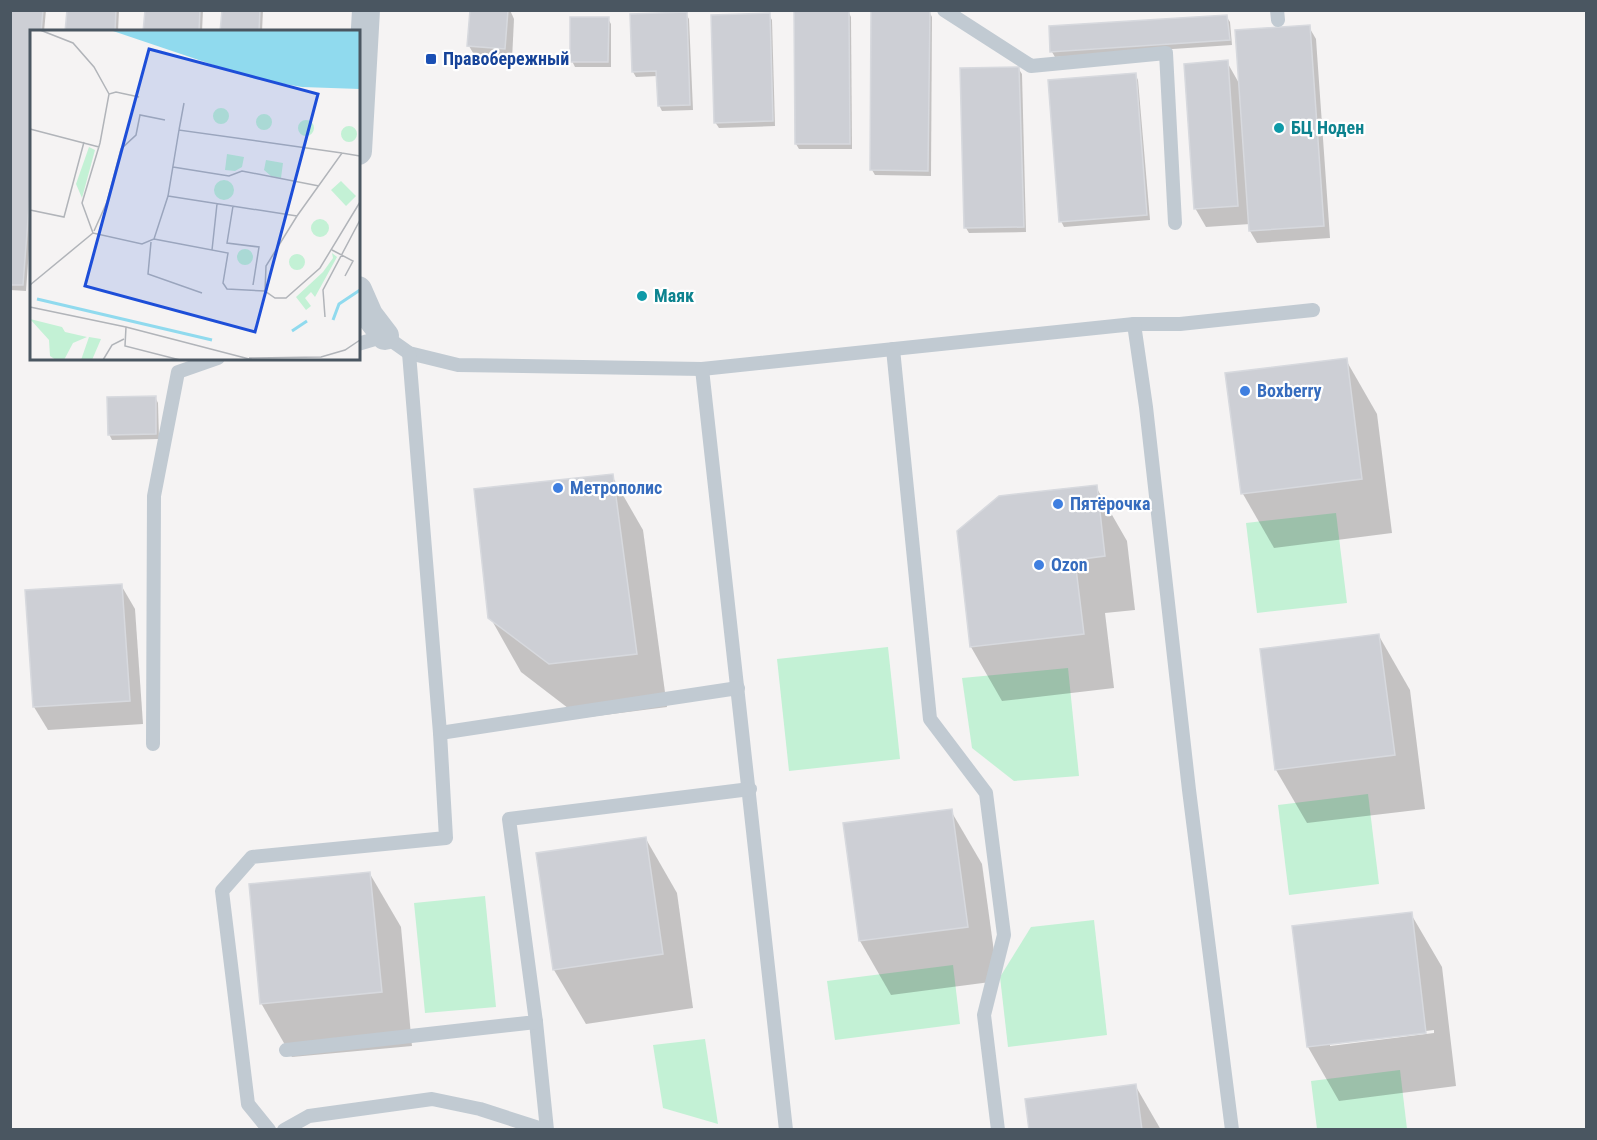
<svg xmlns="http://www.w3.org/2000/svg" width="1597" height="1140" viewBox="0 0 1597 1140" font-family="'Roboto Condensed',sans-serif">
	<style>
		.green { fill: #c3f1d5 }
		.shadow { fill: #0003; fill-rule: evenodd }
		.building { fill: #cdcfd5; stroke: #d7d9de; stroke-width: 1.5 }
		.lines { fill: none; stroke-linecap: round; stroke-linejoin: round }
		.service { stroke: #c1cad2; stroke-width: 14 }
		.minor { stroke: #c1cad2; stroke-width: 28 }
		.transit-dot { fill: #1a4fb4; stroke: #fff; stroke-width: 2 }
		.culture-dot { fill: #0f9aa8; stroke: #fff; stroke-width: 2 }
		.shop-dot { fill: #3f7fe0; stroke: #fff; stroke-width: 2 }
		.labels { text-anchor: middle; stroke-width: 4.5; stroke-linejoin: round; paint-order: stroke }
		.transit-label { font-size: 18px; font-weight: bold; fill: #164399; stroke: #fff; text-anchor: start }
		.culture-label { font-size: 18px; font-weight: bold; fill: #0d838f; stroke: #fff; text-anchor: start }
		.shop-label { font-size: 18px; font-weight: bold; fill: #366cbe; stroke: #fff; text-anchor: start }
		.inset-river { fill: none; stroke: #90daee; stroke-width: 3 }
		.inset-road { fill: none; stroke: #b1b4b9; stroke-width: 1.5 }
		.view { fill: #1d4ed8; fill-opacity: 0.15; stroke: #1d4ed8; stroke-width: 3 }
		.inset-edge { fill: none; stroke: #4a5661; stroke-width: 3 }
	</style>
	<rect width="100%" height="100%" fill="#f5f3f3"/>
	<g class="green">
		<path d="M1336,513L1347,603L1257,613L1246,523Z"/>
		<path d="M888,647L900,759L789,771L777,659Z"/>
		<path d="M1068,668L1079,776L1014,781L972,748L962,678Z"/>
		<path d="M1368,794L1379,884L1289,895L1278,805Z"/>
		<path d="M485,896L496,1007L425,1013L414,903Z"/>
		<path d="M1094,920L1107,1035L1008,1047L1000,977L1031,927Z"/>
		<path d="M953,965L960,1024L835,1040L827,981Z"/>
		<path d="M705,1039L718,1124L663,1108L653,1045Z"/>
		<path d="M1400,1070L1407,1129H1317L1311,1081Z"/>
	</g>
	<g class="shadow">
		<path d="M10,10H46L44,32H32V207L26,291L10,290Z"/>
		<path d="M68,10H119L118,32H67Z"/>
		<path d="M146,10H203L202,32H145Z"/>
		<path d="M223,10H263L262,32H222Z"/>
		<path d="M471,10H510L514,19L512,60L476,58L469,46Z"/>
		<path d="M848,11L851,17L852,149H799L796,144Z"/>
		<path d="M929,11L932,17L931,176L875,175L872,170Z"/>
		<path d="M686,14L689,19L693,110L662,111L659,105L658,76L636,77L633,72Z"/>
		<path d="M769,15L772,20L775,126L719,128L715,122Z"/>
		<path d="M1226,16L1230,22L1232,45L1055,57L1052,52L1051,27Z"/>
		<path d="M608,19L611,24V67H575L572,61Z"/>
		<path d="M1309,27L1316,39L1330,238L1257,243L1250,231V224L1206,227L1195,208L1227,62L1240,85Z"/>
		<path d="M1018,68L1022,74L1026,232L969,233L966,228Z"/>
		<path d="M1135,74L1138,80L1150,220L1064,227L1061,221Z"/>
		<path d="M1346,360L1377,414L1392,533L1274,548L1243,494L1227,375Z"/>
		<path d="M155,397L158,403L159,439L112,440L109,434Z"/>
		<path d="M612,476L643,530L667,707L581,718L521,672L490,617Z"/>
		<path d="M1096,487L1127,541L1135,610L1105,613L1114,688L1002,701L971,647Z"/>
		<path d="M121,585L135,609L143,724L48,730L34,707Z"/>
		<path d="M1379,636L1410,690L1425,809L1307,823L1276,770Z"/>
		<path d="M951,811L982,864L998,981L891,995L860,941L845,825Z"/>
		<path d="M646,839L677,893L693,1008L586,1024L554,970Z"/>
		<path d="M370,874L401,927L412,1046L292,1057L261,1003Z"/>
		<path d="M1411,914L1442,967L1456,1086L1339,1101L1308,1047L1293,928ZM1434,1030V1033L1330,1046V1043Z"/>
		<path d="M1135,1085L1161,1130H1030Z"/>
	</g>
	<g class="building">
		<path d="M10,10H43L41,32H32V167L23,285H10Z"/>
		<path d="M67,10H116L115,32H65Z"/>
		<path d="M145,10H200L199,32H143Z"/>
		<path d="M222,10H260L259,32H220Z"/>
		<path d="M470,10H508L505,49L467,46Z"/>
		<path d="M794,10H849L850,144H795Z"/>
		<path d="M871,10H930L928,171L870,170Z"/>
		<path d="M687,12L690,105L658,106L656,71L632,72L630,14Z"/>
		<path d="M770,13L773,121L714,123L711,15Z"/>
		<path d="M1227,15L1230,40L1050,52L1049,26Z"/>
		<path d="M570,17H609L608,62H570Z"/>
		<path d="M1310,25L1324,226L1249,231L1235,30Z"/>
		<path d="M1228,60L1238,206L1194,209L1184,64Z"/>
		<path d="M1019,67L1024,227L964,228L960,68Z"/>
		<path d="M1136,73L1147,215L1059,222L1048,80Z"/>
		<path d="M1347,358L1362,479L1241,494L1225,373Z"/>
		<path d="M156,396V434L108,435L107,397Z"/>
		<path d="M613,474L637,654L549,664L488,618L474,489Z"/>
		<path d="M1097,485L1105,556L1075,560L1084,634L970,647L957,531L999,496Z"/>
		<path d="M122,584L130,701L33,707L25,590Z"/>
		<path d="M1379,634L1395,755L1275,770L1260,649Z"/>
		<path d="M952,809L968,927L859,941L843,823Z"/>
		<path d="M646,837L663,954L553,970L536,853Z"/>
		<path d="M370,872L382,992L260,1004L249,884Z"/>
		<path d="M1412,912L1426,1033L1307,1047L1292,926Z"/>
		<path d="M1136,1084L1142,1130H1029L1025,1099Z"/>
	</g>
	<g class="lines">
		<g class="service">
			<path d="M944,10L1031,66L1166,53L1175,223"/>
			<path d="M1277,10L1278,20"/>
			<path d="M1134,324H1180L1313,310"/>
			<path d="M358,344L385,336L409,353L458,365L702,369L1134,324L1146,407L1189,790L1232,1130"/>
			<path d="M893,349L930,719L986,793L1004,935L984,1015L998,1130"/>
			<path d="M702,369L786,1130"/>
			<path d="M440,733L738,688"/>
			<path d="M153,744L154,496L178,372L218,358"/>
			<path d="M536,1022L547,1130"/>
			<path d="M286,1050L536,1022L509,819L750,789"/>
			<path d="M269,1130L248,1104L222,891L252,857L446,838L440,733L409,353"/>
			<path d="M284,1130L309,1116L432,1099L480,1109L545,1130"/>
		</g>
		<g class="minor">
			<path d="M358,151L366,10"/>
			<path d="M358,290L369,315L385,336"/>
		</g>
	</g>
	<rect class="transit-dot" x="425" y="53" width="12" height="12" rx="3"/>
	<g class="culture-dot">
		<circle cx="1279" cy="128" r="6"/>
		<circle cx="642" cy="296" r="6"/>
	</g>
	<g class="shop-dot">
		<circle cx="1245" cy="391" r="6"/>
		<circle cx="558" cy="488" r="6"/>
		<circle cx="1058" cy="504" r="6"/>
		<circle cx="1039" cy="565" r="6"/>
	</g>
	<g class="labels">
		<g class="transit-label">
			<text x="443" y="65">Правобережный</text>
		</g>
		<g class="culture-label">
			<text x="1291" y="134">БЦ Ноден</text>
			<text x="654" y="302">Маяк</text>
		</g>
		<g class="shop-label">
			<text x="1257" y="397">Boxberry</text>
			<text x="570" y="494">Метрополис</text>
			<text x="1070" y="510">Пятёрочка</text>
			<text x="1051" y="571">Ozon</text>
		</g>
	</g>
	<g transform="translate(30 30)">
		<rect width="330" height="330" fill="#f5f3f3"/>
		<path d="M183 86a8 8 0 1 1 16 0a8 8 0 1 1-16 0ZM226 92a8 8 0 1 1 16 0a8 8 0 1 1-16 0ZM268 98a8 8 0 1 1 16 0a8 8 0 1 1-16 0ZM311 104a8 8 0 1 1 16 0a8 8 0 1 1-16 0ZM59,117L65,120L52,168L46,154ZM197,124L214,127L212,137L205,141L195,140ZM236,130L253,133L251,148L241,146L234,140ZM184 160a10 10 0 1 1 20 0a10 10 0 1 1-20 0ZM311,151L326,166L316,176L301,160ZM281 198a9 9 0 1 1 18 0a9 9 0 1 1-18 0ZM207 227a8 8 0 1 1 16 0a8 8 0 1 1-16 0ZM302,223L307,227L285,267L281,262L275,268L281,276L276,280L266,267L293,242L303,228ZM259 232a8 8 0 1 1 16 0a8 8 0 1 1-16 0ZM0,289L32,297L35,302L57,307L43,313L34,330H26L20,326L19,310ZM59,307L71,309L62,330H51Z" fill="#c3f1d5"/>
		<path d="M80,0H330V59L272,57L225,49Z" fill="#90daee"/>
		<path class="inset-river" d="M7,269L182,310M303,290L309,274L330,260M262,301L277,291"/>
		<path class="inset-road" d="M10,0L43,13L64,37L79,64M0,99L69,117M149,100L154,73M330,126L312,123L267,186L236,236L235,261L245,268H256L290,238L330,172M143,137L199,146L212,141L289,156M138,166L267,186M203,176L197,213L229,217L223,255M0,180L34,187L54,112M64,201L77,172L91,119L106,105L110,85L135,90M63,203L52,173L70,113L79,64L86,62L109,67M124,209L198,223L193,253L197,259L235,261M121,212L118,244L172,263M182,220L187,174M302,220L323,231L315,246M0,255L63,203L112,214L124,209L138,166L149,100L312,123M0,277L96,297L223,330M295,287L293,260L330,190M96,297L95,316L150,330M219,328L291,327L315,320L330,310M73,330L82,315L94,309"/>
		<path class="view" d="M119,19L288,64L225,302L55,256Z"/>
		<rect width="330" height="330" class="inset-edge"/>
	</g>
	<rect width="1597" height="1140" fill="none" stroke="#4a5661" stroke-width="24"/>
</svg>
